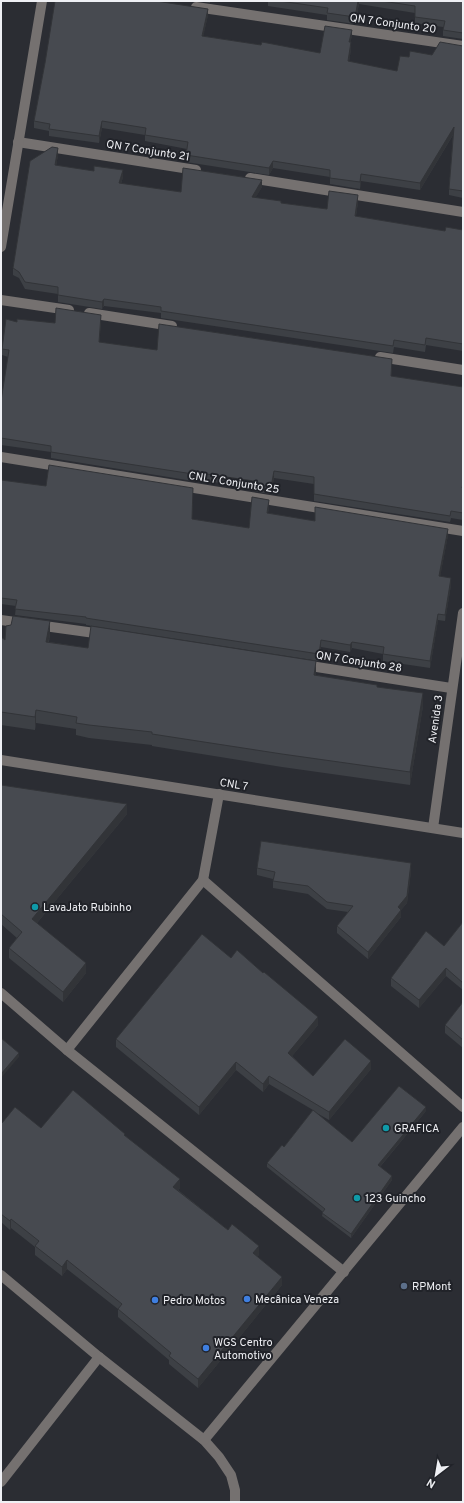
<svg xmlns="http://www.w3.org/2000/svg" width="464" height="1503" viewBox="0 0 464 1503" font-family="Overpass,sans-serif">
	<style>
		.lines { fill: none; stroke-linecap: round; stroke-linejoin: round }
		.minor { stroke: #757170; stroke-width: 10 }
		.wall { fill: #3d4045 }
		.shaded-wall { fill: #323438 }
		.building { fill: #474a50; stroke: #323438 }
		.culture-dot { fill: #0f9aa8; stroke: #212329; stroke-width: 1.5 }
		.service-dot { fill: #5c6f8a; stroke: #212329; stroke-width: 1.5 }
		.shop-dot { fill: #3f7fe0; stroke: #212329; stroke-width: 1.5 }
		.labels { text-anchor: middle; stroke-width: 4; stroke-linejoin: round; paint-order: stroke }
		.street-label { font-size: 11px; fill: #eff0f4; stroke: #212329 }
		.poi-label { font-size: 11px; fill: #eff0f4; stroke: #212329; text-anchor: start }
	</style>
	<rect width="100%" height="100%" fill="#2b2d33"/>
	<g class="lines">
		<g class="minor">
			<path d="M196,7L463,46"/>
			<path d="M18,142L196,170"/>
			<path d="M250,178L463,212"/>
			<path d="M1,247L42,1"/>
			<path d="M1,300L69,310"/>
			<path d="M89,313L172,326"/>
			<path d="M380,357L463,370"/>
			<path d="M1,457L463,531"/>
			<path d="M1,620L102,634"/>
			<path d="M304,665L451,688"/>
			<path d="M1,760L463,833"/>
			<path d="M433,828L463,613"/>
			<path d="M203,880L463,1107"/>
			<path d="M1,993L67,1050L344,1272"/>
			<path d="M67,1050L203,880L219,794"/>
			<path d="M1,1275L99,1357L204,1440L219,1457L231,1475L235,1490V1502"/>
			<path d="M204,1440L463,1127"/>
			<path d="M1,1482L99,1357"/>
		</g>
	</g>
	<g class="wall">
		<path d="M199,1H210V3Z"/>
		<path d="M268,1H463V39L443,36V27L415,23V13L359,4L355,24L327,20V15L268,6Z"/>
		<path d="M208,15L203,36L261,45L320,53L352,36L350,42L351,49L349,62L397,71L409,57L432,55L463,46V198L449,195V189L453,135L420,190L361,181L360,189L330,184V177L273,168L269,175L186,162V155L187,149L145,141V135L102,128L99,143L49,136V131L34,128V121L45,63Z"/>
		<path d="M58,155L56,166L123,177L121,184L181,192L262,187L255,198L281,203L327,209L358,202L356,216L445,231L463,230V351L426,345L425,352L394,347L393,353L161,318V313L104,306L102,309L58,302V294L25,289L19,278L13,275V268Z"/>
		<path d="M17,322L55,323L101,322L99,342L157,350L392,366L391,376L463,387V520L451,518L450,522L314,501V484L274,478L271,494L253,491V488L193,479V481L51,458V452L1,445V401L8,357L2,355V349Z"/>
		<path d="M1,480L192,519L249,528L269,507L268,513L315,521L448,535L440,576L451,585L445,621L438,620L430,668L383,661V654L352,648L350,652L321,647L319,661L92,626L86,625V624L15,615L16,606L1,604Z"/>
		<path d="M50,633L49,642L88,648L316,673V675L377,687L423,706L410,785L282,767L152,746V745L89,738L76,735V729L36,723L35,730L1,725V637L5,640Z"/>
		<path d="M463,731V747H462V740Z"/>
		<path d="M1,785L127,814L37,923L86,973L63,1002L9,958V948L17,938L1,924Z"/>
		<path d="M257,868L411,871L407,903L401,910V917L368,959L337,933V926L348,912L327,909L308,894L273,888V879L257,875Z"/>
		<path d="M463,922V990L446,976L419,1008L391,986V978L444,946Z"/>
		<path d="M231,958L263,973L318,1025L292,1056L313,1076L371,1069L329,1120L315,1112L352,1142L426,1111L380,1167L392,1180L351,1238L322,1216L323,1212L267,1167V1163L284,1147L313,1110L269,1084L263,1092L236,1070L199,1115L116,1047V1039Z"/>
		<path d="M463,1002V1048L445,1033V1025Z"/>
		<path d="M1,1123L41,1128L125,1136L180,1188L178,1190L259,1255L257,1256L282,1285L198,1388L169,1364V1360L118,1317V1309L67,1269L62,1276L35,1255V1247L11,1228L10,1230L1,1222Z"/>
	</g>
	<g class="shaded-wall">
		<path d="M358,1H359V4L355,24V17Z"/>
		<path d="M208,9V15L202,43V36Z"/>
		<path d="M352,30V36L349,49V42Z"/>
		<path d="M351,42V49L348,68V61Z"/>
		<path d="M102,121V128L99,143V136Z"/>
		<path d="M454,127V133L420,190V183Z"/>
		<path d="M58,148V155L55,172V165Z"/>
		<path d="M273,161V168L269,175V168Z"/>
		<path d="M123,170V177L119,190V183Z"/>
		<path d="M361,174V181L360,189V182Z"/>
		<path d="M262,180V187L252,204V197Z"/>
		<path d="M358,195V202L355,223V216Z"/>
		<path d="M104,299V306L102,309V302Z"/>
		<path d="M101,315V322L99,349V342Z"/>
		<path d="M274,471V478L271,494V487Z"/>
		<path d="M269,500V507L267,520V513Z"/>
		<path d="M448,529V535L439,583V576Z"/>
		<path d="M451,578V585L445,621V615Z"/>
		<path d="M438,614V620L430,668V661Z"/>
		<path d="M50,621V633L46,655V642Z"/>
		<path d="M321,640V647L319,661V654Z"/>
		<path d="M352,642V648L350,652V645Z"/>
		<path d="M316,661V673L314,687V675Z"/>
		<path d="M423,693V706L410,785V772Z"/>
		<path d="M36,710V723L35,730V717Z"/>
		<path d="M127,804V814L32,929V919Z"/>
		<path d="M411,863V871L407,903L401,910V917L368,959V952L398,907Z"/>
		<path d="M86,963V973L63,1002V992Z"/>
		<path d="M446,968V976L419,1008V1000Z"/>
		<path d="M318,1017V1025L288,1061V1053Z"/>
		<path d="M19,1053V1057L1,1078V1074Z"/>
		<path d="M371,1061V1069L329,1120V1112Z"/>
		<path d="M236,1062V1070L199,1115V1107Z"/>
		<path d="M269,1076V1084L263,1092V1084Z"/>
		<path d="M426,1107V1111L378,1169V1165Z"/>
		<path d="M392,1176V1180L351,1238V1234Z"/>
		<path d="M180,1179V1188L173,1195V1187Z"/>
		<path d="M11,1219V1228L10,1230V1221Z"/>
		<path d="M259,1246V1255L253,1262V1253Z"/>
		<path d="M67,1260V1269L62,1276V1267Z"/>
		<path d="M282,1277V1285L198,1388V1379Z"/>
	</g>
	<g class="building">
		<path d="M55,1H156L208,9L202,36L261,45L262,42L320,53L325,26L352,30L349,42H351L348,61L397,71L400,56L409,57L410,51L432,55L440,42L463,46V191L449,189L454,127L420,183L361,174L360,182L330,178V170L273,161L269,168L186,155L188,142L145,135L146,128L102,121L99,136L49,129L50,124L34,121L45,63Z"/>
		<path d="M280,1H358L355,17L327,13L328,8Z"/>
		<path d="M382,1H463V33L443,30L445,21L415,17V6Z"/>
		<path d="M52,147L58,148L55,165L94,171V166L123,170L119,183L181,192L183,168L262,180L252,197L281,201V203L327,209L329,191L358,195L355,216L445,231L446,227L463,230V344L426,338L425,345L394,340L393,346L161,311V307L104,299L102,302L58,295V287L25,282L19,272L13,268L30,161Z"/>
		<path d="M56,308L101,315L99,342L157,350L159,324L392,359L391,376L463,387V484L462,488H463V513L451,511L450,516L314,494V477L274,471L271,487L253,484L254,481L193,472V474L51,452V446L1,438V401L9,350L2,349L6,319L17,322V319L55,323Z"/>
		<path d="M49,465L193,488L192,519L249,528L252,497L269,500L267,513L315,521V507L448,529L439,576L451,578L445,615L438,614L430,661L383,654L384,647L352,642L350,645L321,640L319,654L92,619L86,618V617L15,609L17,600L1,598V480L46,486Z"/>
		<path d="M13,616L50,621L46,642L88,648L91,626L316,661L314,675L377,685V687L423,693L410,772L282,754L152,734V732L89,725L76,723L77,717L36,710L35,717L1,712V637L5,640L6,626L11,625Z"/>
		<path d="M463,731V740H462Z"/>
		<path d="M1,785L127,804L32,919L86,963L63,992L9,948L22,932L1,914Z"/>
		<path d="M261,841L411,863L407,896L398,907L401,910L368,952L337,926L353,906L327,902L308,886L273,881L275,872L257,868Z"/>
		<path d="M463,922V983L446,968L419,1000L391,978L426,931L444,946Z"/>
		<path d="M202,934L231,958L237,950L263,973L264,972L318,1017L288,1053L313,1076L345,1039L371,1061L329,1112L269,1076L263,1084L236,1062L199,1107L116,1039Z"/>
		<path d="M463,1002V1040L445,1025Z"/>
		<path d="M1,1038L19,1053L1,1074Z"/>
		<path d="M399,1086L426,1107L378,1165L392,1176L351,1234L322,1213L325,1209L267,1163L282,1145L284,1147L313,1110L352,1142Z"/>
		<path d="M73,1090L125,1134L124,1135L180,1179L173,1187L228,1230L232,1224L259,1246L253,1253L282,1277L198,1379L169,1356L171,1353L118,1309L122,1304L67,1260L62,1267L35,1246L39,1241L11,1219L10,1221L1,1214V1123H2L15,1107L41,1128Z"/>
	</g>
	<g class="culture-dot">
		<circle cx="35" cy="907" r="4"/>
		<circle cx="386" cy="1128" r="4"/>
		<circle cx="357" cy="1198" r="4"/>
	</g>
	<circle class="service-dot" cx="404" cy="1286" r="4"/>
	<g class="shop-dot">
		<circle cx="247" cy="1299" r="4"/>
		<circle cx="155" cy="1300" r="4"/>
		<circle cx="206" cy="1348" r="4"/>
	</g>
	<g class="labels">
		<g class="street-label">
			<text transform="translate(393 23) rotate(8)" y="4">QN 7 Conjunto 20</text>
			<text transform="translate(148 150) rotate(9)" y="4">QN 7 Conjunto 21</text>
			<text transform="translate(234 482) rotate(9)" y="4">CNL 7 Conjunto 25</text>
			<text transform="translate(359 661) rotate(9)" y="4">QN 7 Conjunto 28</text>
			<text transform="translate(435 719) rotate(-82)" y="4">Avenida 3</text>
			<text transform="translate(234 784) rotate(9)" y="4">CNL 7</text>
		</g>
		<g class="poi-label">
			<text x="43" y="911">LavaJato Rubinho</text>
			<text x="394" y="1132">GRAFICA</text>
			<text x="365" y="1202">123 Guincho</text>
			<text x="412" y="1290">RPMont</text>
			<text x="255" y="1303">Mecânica Veneza</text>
			<text x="163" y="1304">Pedro Motos</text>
			<text x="214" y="1346">WGS Centro<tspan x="214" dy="13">Automotivo</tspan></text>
		</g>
	</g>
	<rect width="464" height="1503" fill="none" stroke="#eff0f4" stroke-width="4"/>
	<g transform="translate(436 1475) rotate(211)" stroke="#212329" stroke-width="3" paint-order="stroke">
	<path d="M0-3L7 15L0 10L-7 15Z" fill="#eff0f4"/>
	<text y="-6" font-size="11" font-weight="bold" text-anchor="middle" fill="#eff0f4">N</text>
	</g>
</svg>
